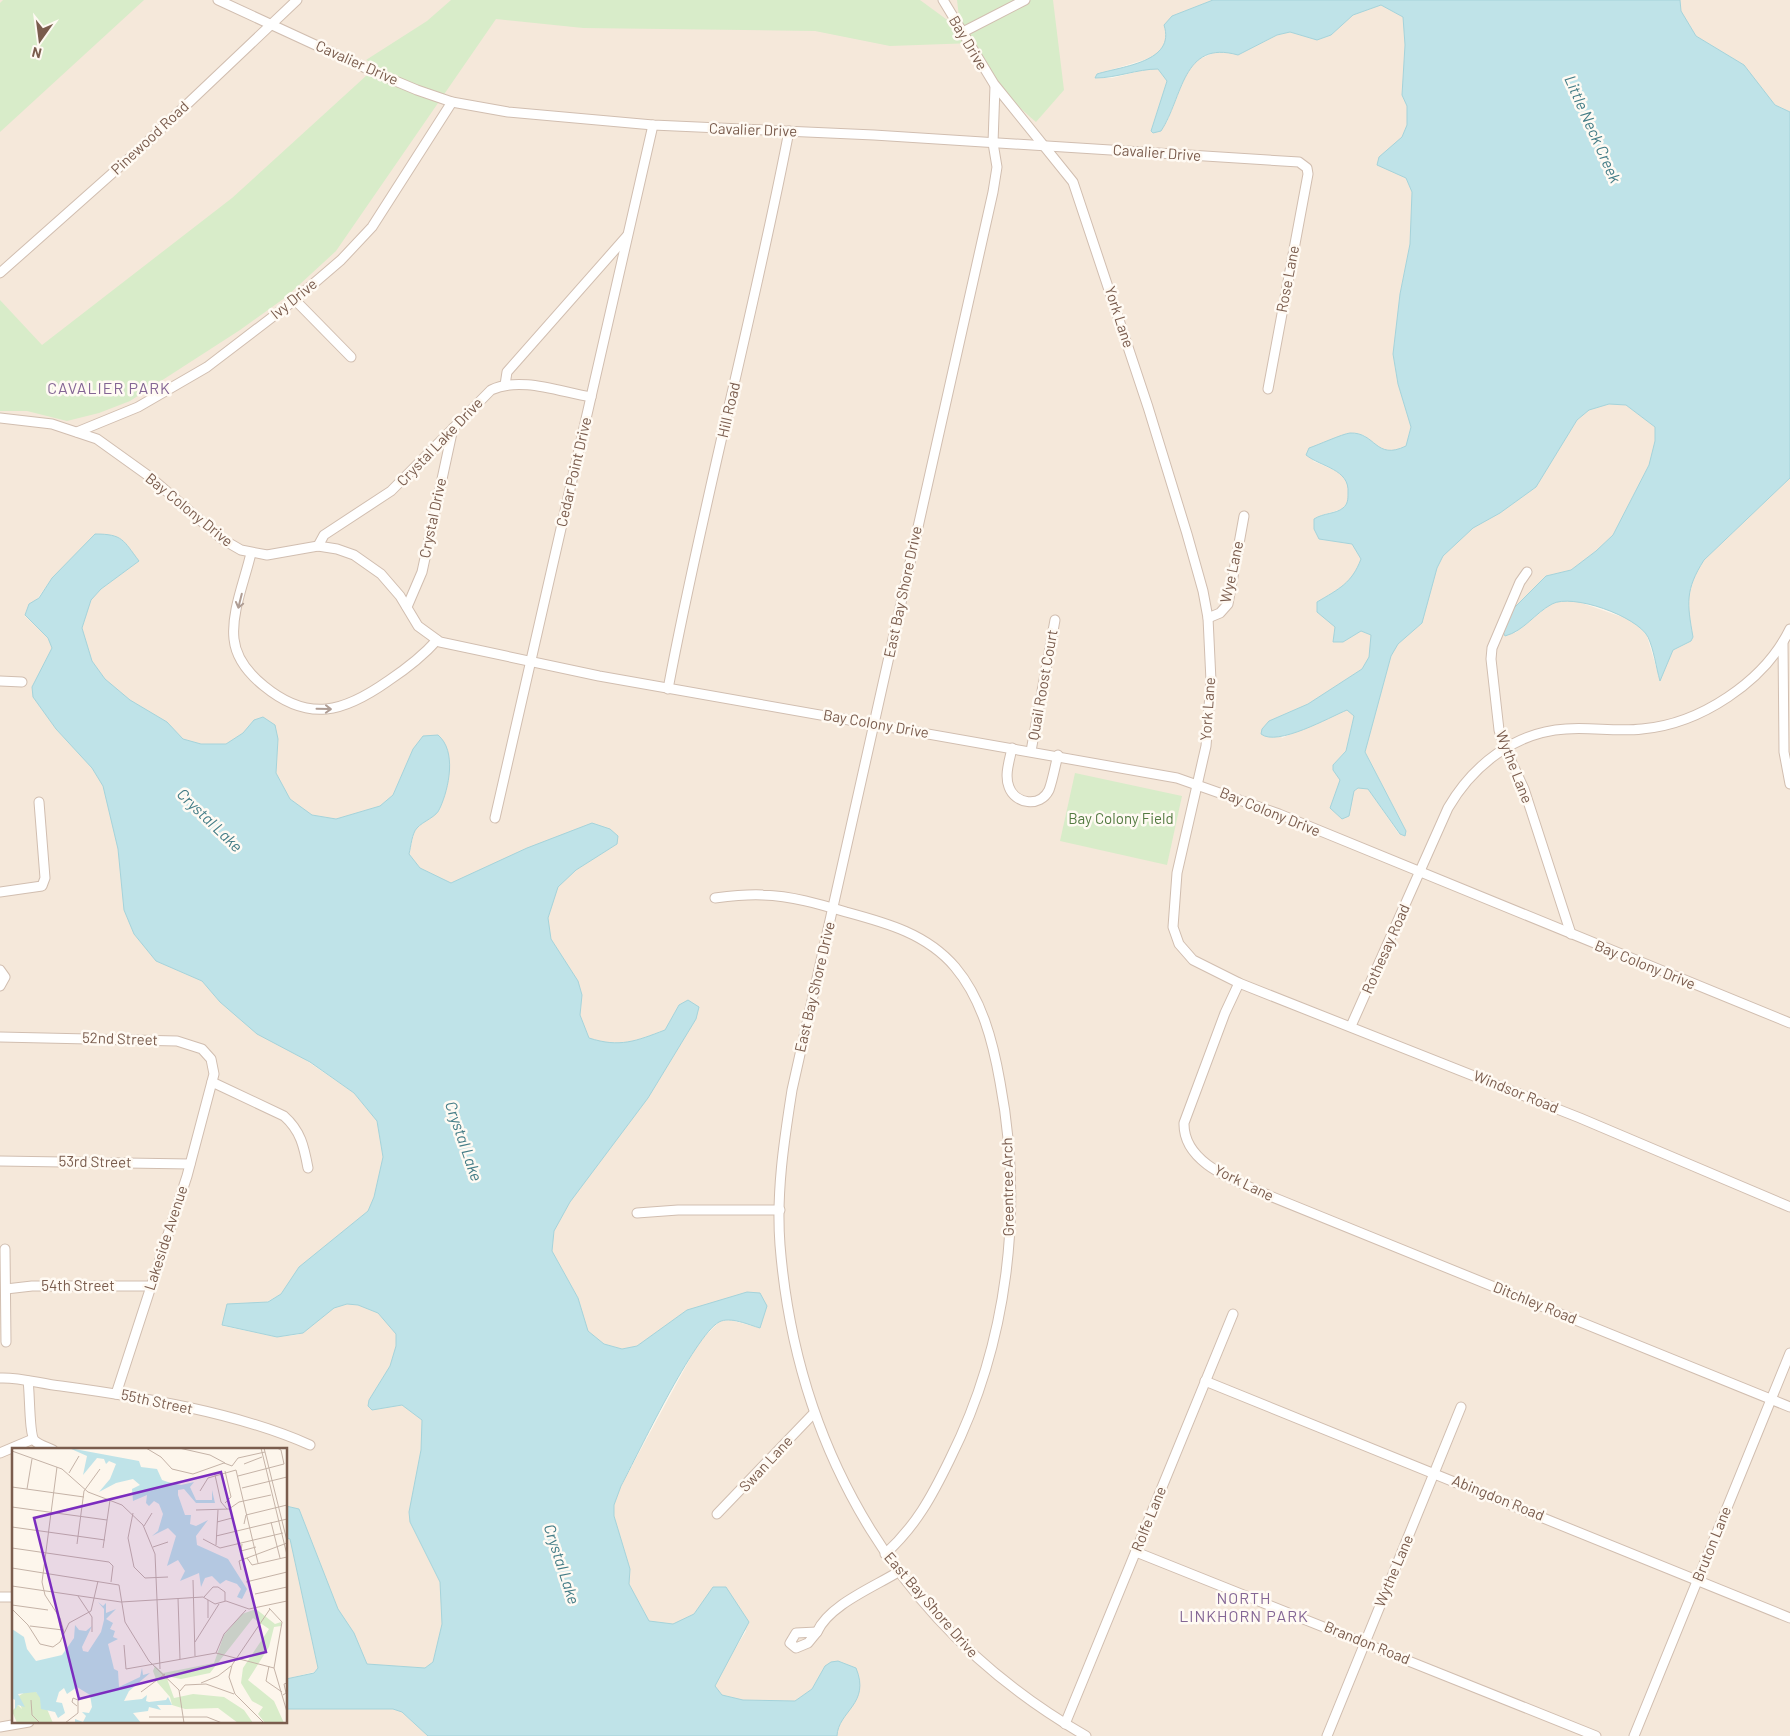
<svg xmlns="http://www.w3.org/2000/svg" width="1790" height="1736" viewBox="0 0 1790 1736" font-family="Barlow,sans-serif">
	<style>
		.residential { fill: #f5e8da }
		.green { fill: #d8ecc9 }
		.water { fill: #bfe3e8; stroke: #a5d3da }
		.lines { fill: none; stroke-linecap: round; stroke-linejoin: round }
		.minor-casing { stroke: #d1beb0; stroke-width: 11 }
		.minor { stroke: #fff; stroke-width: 9 }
		.oneway { stroke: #af9d94 }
		.labels { text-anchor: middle; stroke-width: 5; stroke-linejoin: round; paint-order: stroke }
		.street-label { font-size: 15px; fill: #7a5c4d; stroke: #fffaf3 }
		.park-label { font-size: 15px; fill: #537a41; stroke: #fffaf3 }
		.water-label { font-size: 16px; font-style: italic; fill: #437c86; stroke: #fffaf3 }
		.neighbourhood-label { font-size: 16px; letter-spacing: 1px; fill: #846695; stroke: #fffaf3 }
		.inset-road { fill: none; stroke: #c5b3a7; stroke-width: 1 }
		.view { fill: #7b2cbf; fill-opacity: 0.15; stroke: #7b2cbf; stroke-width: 2.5 }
		.inset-edge { fill: none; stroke: #7a5c4d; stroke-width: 2.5 }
	</style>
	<rect width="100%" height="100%" fill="#fdf6ec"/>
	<g class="residential">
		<path d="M0,0H1213L1172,16L1163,50L1154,57L1097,74L1096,78H1112L1148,69H1158L1167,81L1151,130L1167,122L1186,73L1197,60L1221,50L1238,55L1277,35L1290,32L1317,40L1331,35L1353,15L1381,5L1403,17L1405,45L1402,95L1407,106V125L1402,137L1380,157L1406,178L1412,192L1410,244L1400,294L1393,354L1398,384L1411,426L1406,446L1394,452L1378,449L1364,435L1348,433L1330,441L1313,461L1341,473L1349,486L1348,502L1342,509L1319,516L1314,519V529L1319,539L1352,544L1361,559L1355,574L1343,586L1317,602L1335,627L1333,642H1343L1361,631L1371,635L1369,657L1362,669L1308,704L1269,721L1282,738L1347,709L1354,716L1346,751L1333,765V770L1354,791L1358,788L1368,789L1399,834L1406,831L1365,752L1391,656L1398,644L1422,623L1437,568L1443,556L1473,528L1500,513L1536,487L1577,420L1589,410L1609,404L1626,405L1655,427V441L1649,465L1613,535L1596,551L1571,570L1546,576L1515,633L1551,604L1561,600H1573L1625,618L1639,626L1647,636L1660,680L1673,650L1691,641L1693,637L1686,603L1694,575L1704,560L1790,478V1736H837L825,1666L812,1689L795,1701L743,1700L722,1695L715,1686L722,1670L746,1631L714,1587L694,1614L673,1625L649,1621L629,1584L630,1569L614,1516V1505L621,1486L699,1342L720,1321L730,1320L760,1328L766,1305L687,1310L637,1346L622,1349L604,1344L588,1331L578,1298L552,1251L554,1231L570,1202L648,1098L696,1019L699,1007L688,1001L679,1005L665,1030L629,1043L611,1044L589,1038L580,1015L582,995L578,981L551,939L548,918L557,887L576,870L617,844L479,872L451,883L420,868L409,854L415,829L440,810L448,781L450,761L413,749L393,795L380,806L336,819L312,815L290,799L276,773L278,739L254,720L243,733L226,744H201L183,739L167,722L130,700L105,679L92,661L82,628L91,600L101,589L139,561L52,578L25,616L48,638L52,648L32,687L33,697L56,729L92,768L103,786L118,849L124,909L134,934L156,961L202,981L220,1002L354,1093L377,1121L383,1157L374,1197L368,1211L299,1267L281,1294L223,1326L277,1337L296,1335L303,1333L334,1308L347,1304L358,1305L378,1313L396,1334V1346L390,1366L369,1400L373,1410L402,1405L422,1420L421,1450L409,1512L410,1522L440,1582L442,1624L433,1662L425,1668L367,1664L354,1633L338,1609L299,1509L286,1506V1450H14V1722H286V1709H393L402,1712L428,1736H0Z"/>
		<path d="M1680,0H1790V112L1775,105L1744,65L1696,36L1681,11Z"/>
		<path d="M286,1538L290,1539L318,1668L314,1672L286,1679Z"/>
	</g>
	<g class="green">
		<path d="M3,0H144L0,132V3Z"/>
		<path d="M451,0H920L946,19L959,17L957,0H1053L1064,90L1036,122C1005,96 994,78 974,43L890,46L815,31L583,28L496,19L336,251L286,297L240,330L130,401L99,413L67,421L27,411H0V300L42,345L232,198L378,65L366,60L427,21Z"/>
		<path d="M1075,773L1182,796L1167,865L1060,841Z"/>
	</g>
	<g class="water">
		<path d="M1213,0H1680L1681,11L1696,36L1744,65L1775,105L1790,112V478L1704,560C1685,590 1687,603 1693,637L1691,641L1673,650L1660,681C1656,667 1654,650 1648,637C1637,616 1572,593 1552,604C1535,613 1524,631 1505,636L1502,630L1509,613L1546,576L1571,570L1596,551L1613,535L1649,465L1655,441V427L1626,405L1609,404L1589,410L1577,420L1536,487L1500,513L1473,528L1443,556L1437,568L1422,623L1398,644L1391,656L1365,752L1406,831L1405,836L1400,834L1368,789L1358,788L1354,791L1349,816L1342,819L1330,808L1340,780L1333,770V765L1346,751L1354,716L1347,710C1330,717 1277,747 1261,734L1262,729L1269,721L1308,704L1362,669L1369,657L1371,635L1361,631L1343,642H1333L1335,627L1317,612V602C1339,589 1352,583 1361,559L1352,544L1319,539L1314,529V519C1323,513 1336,514 1343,508C1348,504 1348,499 1348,493C1350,469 1321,467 1306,455L1309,448C1318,445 1342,434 1350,433C1376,432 1375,461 1406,446L1411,427L1398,384L1393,354L1400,294L1410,244L1412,192L1406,178L1377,165L1379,157L1402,137L1407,125V106L1402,95L1405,45L1403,17L1381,5L1353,15L1331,35L1317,40L1290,32L1277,35L1238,55C1182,39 1183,98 1161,131L1153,133L1151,131L1167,81L1158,69C1137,69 1117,78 1095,78L1097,74C1123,66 1176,62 1164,25L1172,16Z"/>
		<path d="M95,534C123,534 123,540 139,561L101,589L91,600L82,628L92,661L105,679L130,700L167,722L183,739L201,744H226L243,733L254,720L263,717L275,725L278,739L276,773L290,799L312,815L336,819L380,806L393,795L413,749L423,736L438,735C457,751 449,788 440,808C437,817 423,821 417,828C412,833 411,846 409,854L420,868L451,883L527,848L592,823L610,829L618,836L617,844L576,870L558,887L548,918L551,939L578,981L582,995L580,1015L589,1038C620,1048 636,1041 665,1030L679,1005L688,1000L699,1007L696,1019L648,1098L570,1202L554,1231L552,1251L578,1298L588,1331L604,1344L622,1349L637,1346L687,1310L747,1292L760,1293L767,1306L760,1328C749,1325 730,1316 719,1322C694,1336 638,1454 621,1486L614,1505V1516L630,1569L629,1584L649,1621L673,1624L694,1614L713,1587H726L749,1622L715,1686L722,1695L743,1700L795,1701L812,1689L825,1666L831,1662L838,1661L856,1668C871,1704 838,1711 837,1736H428L402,1712L393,1709H286V1679L314,1673L318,1668L290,1539L286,1538V1506L299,1509L338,1609L354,1633L367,1664L425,1668L433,1662L442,1624L440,1582L410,1522L409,1512L421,1450L422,1420L402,1405L372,1410L368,1406L369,1400L390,1366L396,1346V1334L378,1313L358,1305L347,1304L334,1308L303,1333L277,1337L222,1325L227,1304L268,1302L281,1294L299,1267L368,1211L374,1197L383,1157L377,1121L354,1093L310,1062L257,1034L220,1002L202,981L156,961L134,934L124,910L118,849L103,786L92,768L56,729L33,697L32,687L52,648L48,638L25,615L29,604L39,598L52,578Z"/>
	</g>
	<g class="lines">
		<g class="minor-casing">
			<g id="minor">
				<path d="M218,0L374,72L417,90L452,102L508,112L653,125L874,135L1299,162L1307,168L1308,174L1268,389"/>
				<path d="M943,0L994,84L1073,182L1148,407L1187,534L1203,591L1208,618L1211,681L1206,746L1177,873L1173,927L1179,944L1193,960L1239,983L1580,1118L1790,1207"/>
				<path d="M961,33L1025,0"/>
				<path d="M995,86L993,143L997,167L993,192L792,1090C784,1141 776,1193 780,1245C797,1455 903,1631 1086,1736"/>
				<path d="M0,273L143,146L297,0"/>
				<path d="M295,300L351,357"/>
				<path d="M505,385L507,372L627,236"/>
				<path d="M0,418L52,424L97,439L150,477L222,539L241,550L267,555L318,546L337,549L354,555L381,574L400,596L418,626L440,642L599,676L1177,778L1279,814L1790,1023"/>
				<path d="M77,432L138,407L207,367L292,302L341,260L372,227L452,102"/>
				<path d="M318,546L324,535L391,491L491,390C520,376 560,392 591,397"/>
				<path d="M251,553C245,580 231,612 234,639C236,658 249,674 264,686C309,723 344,712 388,681C406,669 422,657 437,640"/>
				<path d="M1527,572L1520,582L1492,648L1491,659L1499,730L1505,748L1524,789L1571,934"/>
				<path d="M407,607L422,572L453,428"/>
				<path d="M1208,618L1220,613L1228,604L1244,516"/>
				<path d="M1783,642L1784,752L1790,784"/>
				<path d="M0,681L22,682"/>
				<path d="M668,689C703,502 753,318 789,131"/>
				<path d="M1012,748C1010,759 1004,775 1009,787C1015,804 1040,808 1049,790C1053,779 1055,766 1058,755"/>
				<path d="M1031,751L1055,620"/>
				<path d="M495,818L653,125"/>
				<path d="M0,892L42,886L45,878L39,802"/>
				<path d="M715,898C731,896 747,894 763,895C792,896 819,904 846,912C887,923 927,934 955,967C982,999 993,1042 1000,1082C1024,1209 1008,1343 950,1459C932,1496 916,1526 885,1554"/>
				<path d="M0,970L5,977L0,986"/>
				<path d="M1239,983L1225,1013L1184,1123C1183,1165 1238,1181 1270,1196L1790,1407"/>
				<path d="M1351,1026L1448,808C1473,765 1515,732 1566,729C1591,727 1617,732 1642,729C1700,724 1764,682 1790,629"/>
				<path d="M0,1037L177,1041L202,1049L211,1059L214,1074L187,1176L116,1394"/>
				<path d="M212,1082L284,1116C301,1131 304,1147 308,1168"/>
				<path d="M0,1161L190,1164"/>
				<path d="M637,1213L678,1210H780"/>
				<path d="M5,1249L6,1342"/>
				<path d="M6,1289L32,1286H150"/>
				<path d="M0,1378C20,1377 41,1384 61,1386C141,1397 236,1412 310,1445"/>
				<path d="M28,1381C30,1393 29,1436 35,1441C39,1445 47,1447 53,1450"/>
				<path d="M1205,1381L1790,1618"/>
				<path d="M0,1453L33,1439"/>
				<path d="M717,1514L814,1413"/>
				<path d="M1136,1552L1596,1736"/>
				<path d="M0,1597H14"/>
				<path d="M817,1632C829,1605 874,1587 898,1572"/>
				<path d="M817,1632L808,1643L796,1648L790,1643L796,1633Z"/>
				<path d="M1065,1724L1233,1314"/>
				<path d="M0,1727L29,1722"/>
				<path d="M1327,1736L1461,1407"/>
				<path d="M1634,1736L1790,1353"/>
			</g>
		</g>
		<use href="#minor" class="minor"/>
	</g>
	<defs><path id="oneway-shaft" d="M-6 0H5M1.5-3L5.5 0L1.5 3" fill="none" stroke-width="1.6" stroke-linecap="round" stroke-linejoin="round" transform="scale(1.25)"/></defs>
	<g class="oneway">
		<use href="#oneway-shaft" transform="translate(240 601) rotate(104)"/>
		<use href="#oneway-shaft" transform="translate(324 709) rotate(1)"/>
	</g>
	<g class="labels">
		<g class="street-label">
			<text transform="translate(968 43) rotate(59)" y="5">Bay Drive</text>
			<text transform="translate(357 63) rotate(24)" y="5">Cavalier Drive</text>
			<text transform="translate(753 130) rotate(2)" y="5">Cavalier Drive</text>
			<text transform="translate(150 138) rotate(-43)" y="5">Pinewood Road</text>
			<text transform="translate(1157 153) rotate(4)" y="5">Cavalier Drive</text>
			<text transform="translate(1288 279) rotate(-79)" y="5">Rose Lane</text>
			<text transform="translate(294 299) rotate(-39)" y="5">Ivy Drive</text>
			<text transform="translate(1119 317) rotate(72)" y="5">York Lane</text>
			<text transform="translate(729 410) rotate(-77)" y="5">Hill Road</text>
			<text transform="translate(440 442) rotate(-46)" y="5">Crystal Lake Drive</text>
			<text transform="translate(574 472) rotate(-77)" y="5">Cedar Point Drive</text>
			<text transform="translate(189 510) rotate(39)" y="5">Bay Colony Drive</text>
			<text transform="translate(433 518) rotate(-78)" y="5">Crystal Drive</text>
			<text transform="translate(1232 572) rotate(-78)" y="5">Wye Lane</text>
			<text transform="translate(903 592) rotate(-78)" y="5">East Bay Shore Drive</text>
			<text transform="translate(1043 685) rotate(-80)" y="5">Quail Roost Court</text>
			<text transform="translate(1208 709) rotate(-86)" y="5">York Lane</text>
			<text transform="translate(876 724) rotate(10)" y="5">Bay Colony Drive</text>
			<text transform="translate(1514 767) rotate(69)" y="5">Wythe Lane</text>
			<text transform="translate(1270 812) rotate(22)" y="5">Bay Colony Drive</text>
			<text transform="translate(1386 949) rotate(-66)" y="5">Rothesay Road</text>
			<text transform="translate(1645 965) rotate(22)" y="5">Bay Colony Drive</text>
			<text transform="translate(815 987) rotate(-77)" y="5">East Bay Shore Drive</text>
			<text transform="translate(120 1039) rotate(2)" y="5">52nd Street</text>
			<text transform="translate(1516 1092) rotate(22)" y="5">Windsor Road</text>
			<text transform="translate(95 1162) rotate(1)" y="5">53rd Street</text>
			<text transform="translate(1244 1183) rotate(26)" y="5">York Lane</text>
			<text transform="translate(1008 1187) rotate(-91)" y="5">Greentree Arch</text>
			<text transform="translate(166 1238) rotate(-72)" y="5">Lakeside Avenue</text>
			<text x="78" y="1291">54th Street</text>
			<text transform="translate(1535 1303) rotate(22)" y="5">Ditchley Road</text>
			<text transform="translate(157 1402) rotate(12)" y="5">55th Street</text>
			<text transform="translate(766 1464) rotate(-47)" y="5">Swan Lane</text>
			<text transform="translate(1498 1498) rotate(22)" y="5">Abingdon Road</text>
			<text transform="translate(1149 1519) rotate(-68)" y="5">Rolfe Lane</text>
			<text transform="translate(1712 1544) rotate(-68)" y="5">Bruton Lane</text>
			<text transform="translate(1394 1571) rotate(-67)" y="5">Wythe Lane</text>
			<text transform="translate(931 1605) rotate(49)" y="5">East Bay Shore Drive</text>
			<text transform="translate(1367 1643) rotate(22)" y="5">Brandon Road</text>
		</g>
		<g class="park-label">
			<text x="1121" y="824">Bay Colony Field</text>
		</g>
		<g class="water-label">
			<text transform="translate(1593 129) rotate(66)" y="6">Little Neck Creek</text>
			<text transform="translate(210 820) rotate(44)" y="6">Crystal Lake</text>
			<text transform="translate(464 1141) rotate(71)" y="6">Crystal Lake</text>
			<text transform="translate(562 1564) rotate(72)" y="6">Crystal Lake</text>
		</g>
		<g class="neighbourhood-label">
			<text x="109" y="394">CAVALIER PARK</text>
			<text x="1244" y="1604">NORTH<tspan x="1244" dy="18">LINKHORN PARK</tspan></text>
		</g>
	</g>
	<g transform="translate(12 1448)">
		<rect width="275" height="275" fill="#fdf6ec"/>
		<path d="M244,161L263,176L269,174V178L262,179L257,199L236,232L262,253L272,275H253L246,266L251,259L240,253L229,235L231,220L257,181L241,170L198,225L169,231L154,228L162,250L181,246L212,249L232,262L241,275H226L206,260L173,261L160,257L158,249L145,234L141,223L143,218L151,225L202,215L212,187L230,166ZM15,243L24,244L29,249V261H35L41,275H5L0,263L6,257L10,261L5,249Z" fill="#d8ecc9"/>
		<path d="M57,0L127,13L129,19L145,21L150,32L156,34L169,37L182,34L178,39L184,52H200V42L203,55H184L172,41L166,42V47L173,67H179L178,76L184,78L196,72L184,88L185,97L216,111L235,141L230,151L225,149L229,141L225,136L214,132L208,136L200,128L193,130L189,139L187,125L168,133L173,123L166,112L155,118L164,88L156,80L140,88L146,83L151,66L147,56L142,53L137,58L134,55L135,47L121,53L120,41L128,37L121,31L104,35L87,44L98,31L104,16L97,13L94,16L92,11L85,10L71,27L75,8ZM86,154L91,158L94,155V165L104,161L94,171L101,175L98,181L103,183L101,189L106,191L96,196L102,221L106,223L107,239L128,229L130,220L131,227L138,225L117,243L112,253L130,251L135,247L134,253L137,254L154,252L156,249L160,257H145L149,262L137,259L136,263L121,265L129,275H63V271L71,274L74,268L70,264L77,265L80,259L78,247L65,239L55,246L52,240L47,244L44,254L50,255L53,265L46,270L43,264L29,261L28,250L24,244L6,246L13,259L6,257L3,262V252L0,250V181L12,189L15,201L24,213L50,207L62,190L63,177L67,182L74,183L80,178L70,199L71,203L76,204L89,184L92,172V161Z" fill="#bfe3e8"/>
		<path class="inset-road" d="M134,0L149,9L160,21L181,26L212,15L220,18L226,10L253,4M167,0L198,7L213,15M249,0L275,107M252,0L275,93M0,3L50,21L76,44L110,57L131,77L143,106L148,221M232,16L250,9M45,19L30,134L33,147L48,170L52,184M213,23L219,49L213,55M57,25L67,8M203,27L209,54L215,61M226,28L272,16L269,2L265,0M0,39L72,49M230,40L275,29M15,41L20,11M188,43L196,30L224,22L246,115M0,59L95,72M184,62L217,61L227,54L259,47M121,65L116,90L122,119L133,130L156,129M205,74L220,70M259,74L268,110M232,76L234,67L275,57M132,78L140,65M0,79L93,92M204,88L275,71M191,91L208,100L271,85M65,96L72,43L88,21M230,96L229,103L244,99M204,97L206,62M141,99L156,94M0,100L97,114L101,118L99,134M91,100L98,52M235,110L240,117L275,109M0,120L107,137L113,174L137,213L167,242L172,275M229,122L227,113L275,95M181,132L183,208M234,134L275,124M0,138L109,154L191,149L203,156L214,153L237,161L275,153M243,146L275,139M66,148L80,169V184M192,149L201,139H206L213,144V153M166,150L168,211M0,157L36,162M257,160L270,174L262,220M0,161L16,177L28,196L41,199L48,194L57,175L79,163L86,133M196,170V152M18,178L51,182M183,194L207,156M112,197L114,221L204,205L262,220L275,264M204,205L212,186L234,162M257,218L254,233L270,244M189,235L206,228L219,218M168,243L173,237L194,236L222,246M129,244L153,226M271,247L274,245L272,236L275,235M19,252L20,267L28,275M137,269H195L210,275M53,275L66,265V252L61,250L60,254L65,258M252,275L223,246L217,229L220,217L258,161"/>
		<path class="view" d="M209,24L254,204L67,251L22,70Z"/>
		<rect width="275" height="275" class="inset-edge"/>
	</g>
	<g transform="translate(40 40) rotate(194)" stroke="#fffaf3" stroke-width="4" paint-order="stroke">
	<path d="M0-4L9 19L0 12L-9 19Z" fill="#7a5c4d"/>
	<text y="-8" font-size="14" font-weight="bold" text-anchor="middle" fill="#7a5c4d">N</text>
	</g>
</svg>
